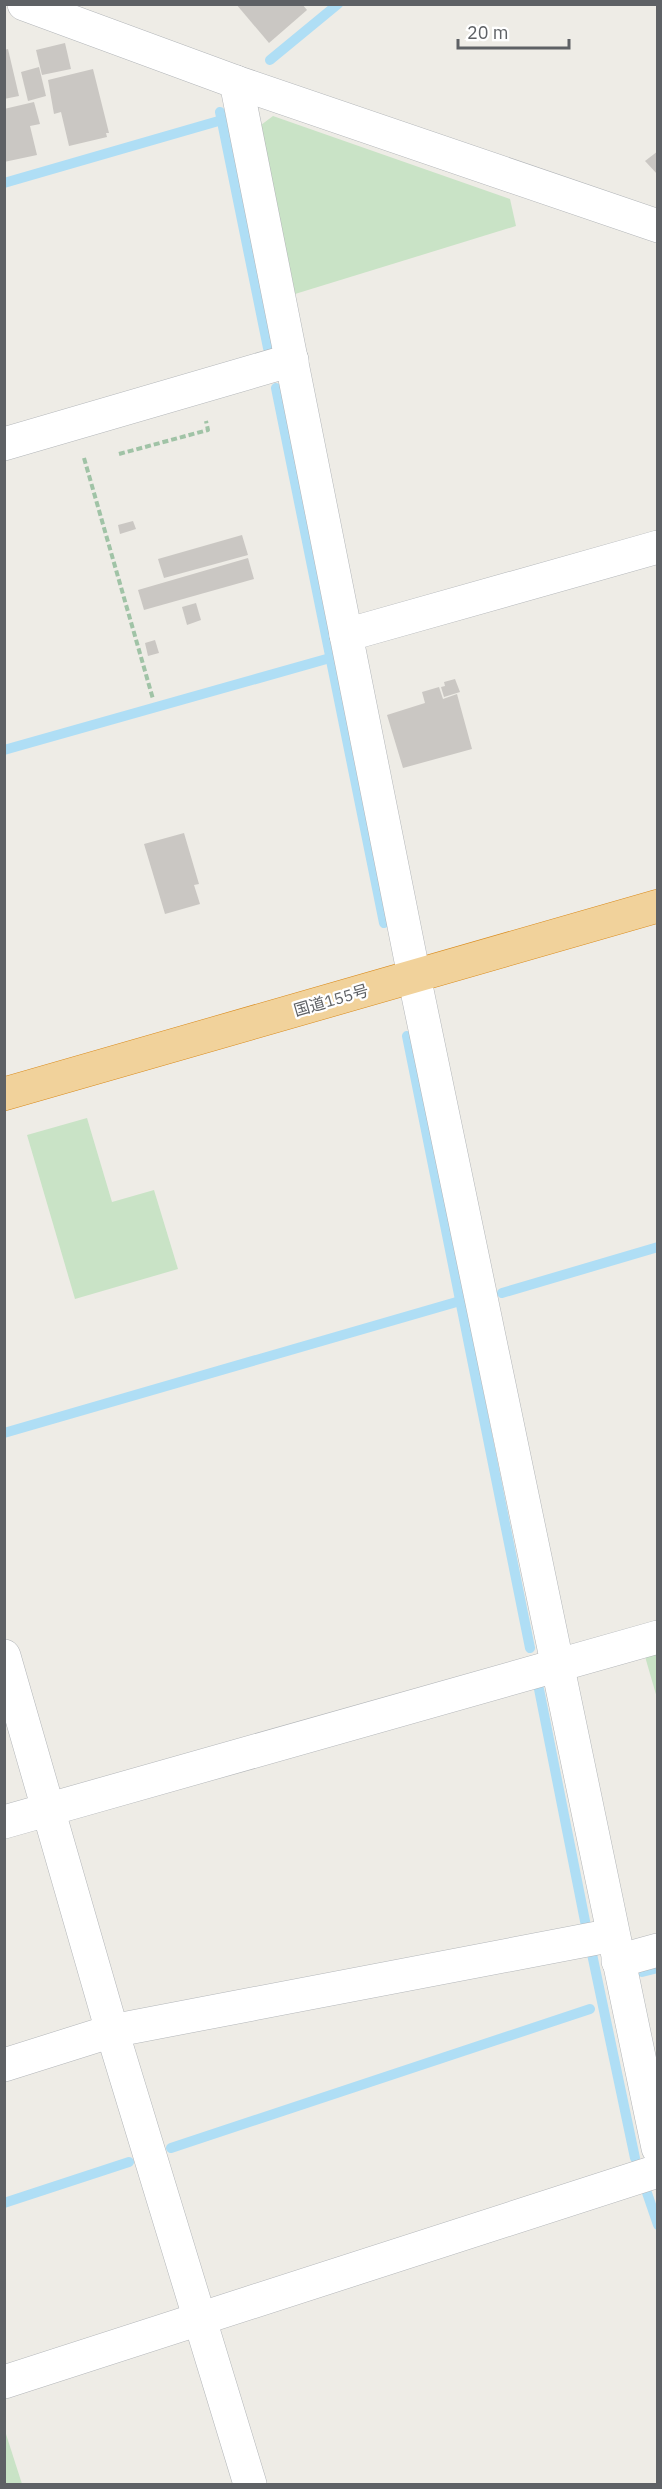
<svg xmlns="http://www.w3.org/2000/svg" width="662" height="2489" viewBox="0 0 662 2489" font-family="'IBM Plex Sans','Noto Sans JP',sans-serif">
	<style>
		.green { fill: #c9e3c6 }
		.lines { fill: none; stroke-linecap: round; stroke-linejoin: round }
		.stream { stroke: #afdef5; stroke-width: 10 }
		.building { fill: #cac7c3 }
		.minor-casing { stroke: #b3b6b9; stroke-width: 34 }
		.highway-casing { stroke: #d98a1b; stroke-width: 34 }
		.path { stroke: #a0c3a6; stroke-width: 4; stroke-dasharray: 6 3; stroke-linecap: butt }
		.minor { stroke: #fff; stroke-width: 33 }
		.highway { stroke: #f1d29b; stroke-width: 33 }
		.labels { text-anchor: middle; stroke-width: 4.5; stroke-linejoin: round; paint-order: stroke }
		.street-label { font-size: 16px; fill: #5e6165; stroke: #fff }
	</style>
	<rect width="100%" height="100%" fill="#eeece6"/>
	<g class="green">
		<path d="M273,116L510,199L516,226L295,294L261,125Z"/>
		<path d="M87,1118L112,1202L154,1190L178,1269L75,1299L27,1135Z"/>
		<path d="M657,1649V1698L644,1653Z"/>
		<path d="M5,2431L22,2484H5Z"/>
	</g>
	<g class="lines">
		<g class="stream">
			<path d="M270,60L338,4"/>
			<path d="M220,112L268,348"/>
			<path d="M4,183L222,120"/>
			<path d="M276,388L384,923"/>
			<path d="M4,750L330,658"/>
			<path d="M407,1036L530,1648"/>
			<path d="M502,1293L658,1247"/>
			<path d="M4,1433L460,1301"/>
			<path d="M539,1689L586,1926"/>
			<path d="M592,1954L635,2158"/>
			<path d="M642,1972L658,1968"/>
			<path d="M171,2148L590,2009"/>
			<path d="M646,2190L658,2225"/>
			<path d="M4,2203L129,2162"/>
		</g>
	</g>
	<g class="building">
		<path d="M236,4H302L307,10L269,43Z"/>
		<path d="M65,43L71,69L42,75L36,50Z"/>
		<path d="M8,49L19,96L4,99V50Z"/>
		<path d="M39,67L46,96L28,101L21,72Z"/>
		<path d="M93,69L109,133H106L107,137L69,146L61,112L54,114L48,80Z"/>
		<path d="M34,102L40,124L30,126L37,155L4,162V109Z"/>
		<path d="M658,151V175L645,161Z"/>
		<path d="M133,521L136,529L120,534L118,525Z"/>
		<path d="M242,535L248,555L164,578L158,559Z"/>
		<path d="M248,558L254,579L144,610L138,590Z"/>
		<path d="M196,603L201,620L187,625L182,607Z"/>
		<path d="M155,640L159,653L148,656L145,643Z"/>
		<path d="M455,679L460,692L444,697L441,687L445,686L444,682Z"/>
		<path d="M439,687L443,699L457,694L472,749L403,768L387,715L425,703L422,692Z"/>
		<path d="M184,833L199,884L194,885L200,904L165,914L144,844Z"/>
	</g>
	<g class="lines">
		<g class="minor-casing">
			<g id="minor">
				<path d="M24,4L236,82L658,226"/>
				<path d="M236,82L414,976L658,2148"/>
				<path d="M4,444L292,360"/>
				<path d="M346,635L658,547"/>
				<path d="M4,1656L112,2031L250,2484"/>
				<path d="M4,1822L658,1637"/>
				<path d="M618,1961L658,1950"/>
				<path d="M4,2065L112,2031L613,1935"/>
				<path d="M4,2382L658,2171"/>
			</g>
		</g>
		<g class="highway-casing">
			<path id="highway" d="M4,1094L658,906"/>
		</g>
		<g class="path">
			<path d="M119,454L208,430L206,421"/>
			<path d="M84,458L153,699"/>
		</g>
		<use href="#minor" class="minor"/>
		<use href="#highway" class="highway"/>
	</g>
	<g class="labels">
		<g class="street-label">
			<text transform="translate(331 1000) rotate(-16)" y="6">国道155号</text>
		</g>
	</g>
	<rect width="662" height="2489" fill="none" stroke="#5e6165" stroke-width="12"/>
	<path d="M458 39v9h111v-9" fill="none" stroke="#5e6165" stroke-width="3"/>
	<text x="467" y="39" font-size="18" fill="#5e6165" stroke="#ffffff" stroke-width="4.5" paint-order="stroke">20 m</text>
</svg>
